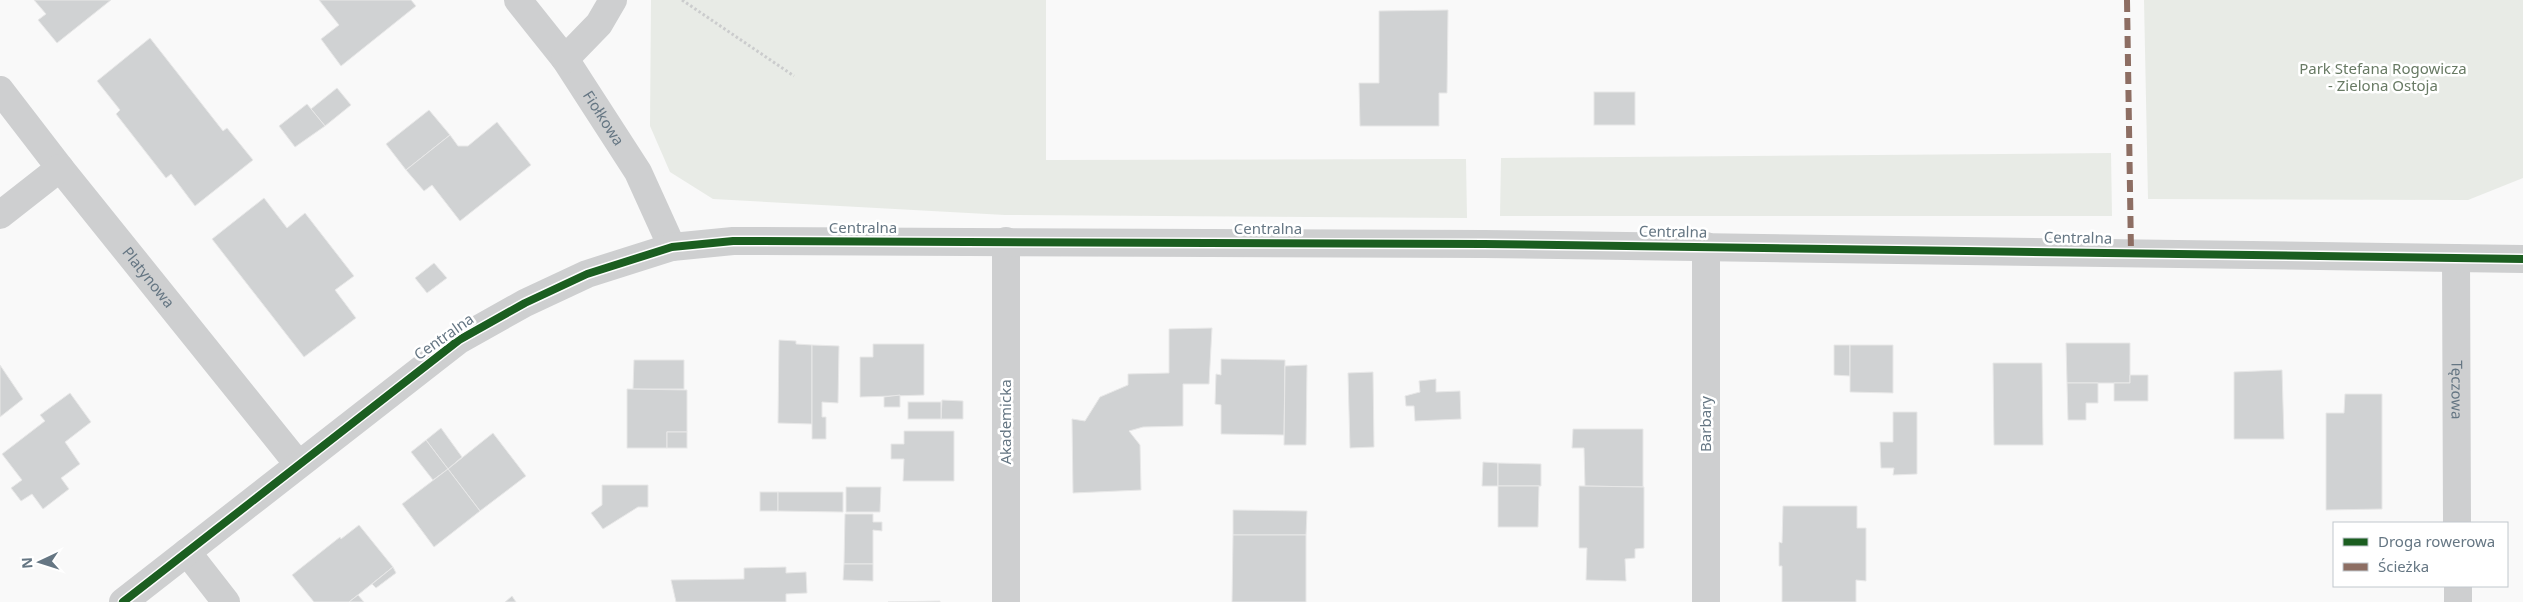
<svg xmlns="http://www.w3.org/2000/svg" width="2523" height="602" viewBox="0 0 2523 602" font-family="'Noto Sans',sans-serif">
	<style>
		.green { fill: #e8ebe6 }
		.building { fill: #d0d2d3; stroke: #e8e8e8 }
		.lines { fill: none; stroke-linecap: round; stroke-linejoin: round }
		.path { stroke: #cbcccd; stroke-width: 3; stroke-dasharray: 2.5 2.5; stroke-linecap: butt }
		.minor { stroke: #cecfd0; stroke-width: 28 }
		.quiet { stroke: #8d6e63; stroke-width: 6; stroke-dasharray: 12 6; stroke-linecap: butt }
		.cycleway-casing { stroke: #fff; stroke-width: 11 }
		.cycleway { stroke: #1b5e20; stroke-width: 8 }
		.labels { text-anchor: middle; stroke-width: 5; stroke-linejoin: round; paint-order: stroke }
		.park-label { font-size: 15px; fill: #687a64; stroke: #fff }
		.street-label { font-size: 15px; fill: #657683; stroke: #fff }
	</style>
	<rect width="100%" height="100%" fill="#f9f9f9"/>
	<g class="green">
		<path d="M651,0H1046V160L1466,159L1467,218L1005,215L713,199L670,172L650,126Z"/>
		<path d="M2144,0H2523V178L2468,200L2148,199Z"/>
		<path d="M2111,153L2112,216H1500L1501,158Z"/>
	</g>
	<g class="building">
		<path d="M34,0H111L57,43L38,20L46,14Z"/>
		<path d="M319,0H411L416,6L341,66L321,39L339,25Z"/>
		<path d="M1448,10L1447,93H1439V126H1360L1359,83H1379V11Z"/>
		<path d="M150,38L223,131L227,128L253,160L195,206L171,174L166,178L116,114L120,110L97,81Z"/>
		<path d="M337,88L351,105L325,126L311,109Z"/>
		<rect x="1594" y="92" width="41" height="33"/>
		<path d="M307,104L325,126L295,147L279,126Z"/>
		<path d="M429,110L450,135L406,170L386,144Z"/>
		<path d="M497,122L531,165L460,221L432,185L424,191L406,170L450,135L458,146H468Z"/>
		<path d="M264,198L287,228L305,213L354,276L335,290L356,318L304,357L212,239Z"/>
		<path d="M434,263L447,278L427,293L415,278Z"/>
		<path d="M1212,328L1209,384H1183V426L1143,427L1129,431L1140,445L1141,490L1073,493L1072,419L1085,421L1100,397L1128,385V374L1169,373V329Z"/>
		<path d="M779,340L796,341V344L812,345V424L778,423Z"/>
		<path d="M2066,343H2130V383H2067Z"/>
		<path d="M873,344H924V395L860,397V357H873Z"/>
		<path d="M812,345L839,346L838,403L822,402V417H826V439H812Z"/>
		<path d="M1834,345H1850V376L1834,375Z"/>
		<path d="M1850,345H1893V393L1850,392Z"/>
		<path d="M1221,359L1285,360L1284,435L1221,434V405L1215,404L1216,374L1221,375Z"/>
		<path d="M634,360H684V389H633Z"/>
		<path d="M1993,363H2042L2043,445H1994Z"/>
		<path d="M0,365L23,399L0,417Z"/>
		<path d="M1307,365L1306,445H1284L1285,366Z"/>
		<path d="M2282,370L2284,439H2234V372Z"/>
		<path d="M1373,372L1374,447L1350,448L1348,373Z"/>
		<path d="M2130,375H2148V401H2114V383H2130Z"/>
		<path d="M1436,379V392L1460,391L1461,419L1415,421L1414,406H1406L1405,396L1420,392L1419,381Z"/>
		<path d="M2067,383H2098V403H2086V420H2068Z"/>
		<path d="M627,389L687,390V432H667V448H627Z"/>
		<path d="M70,393L91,422L65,442L80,464L61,478L69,489L43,509L32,494L21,501L11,488L22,480L2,454L45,421L40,415Z"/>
		<path d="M2345,394H2382V509L2326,510V413H2344Z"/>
		<path d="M900,395V407H884V397Z"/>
		<path d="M942,400L963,401V419H941Z"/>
		<rect x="908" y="402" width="33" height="17"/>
		<path d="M1893,412H1917V474L1893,475L1894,468H1881L1880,442H1893Z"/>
		<path d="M441,428L462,457L448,469L426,440Z"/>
		<path d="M1573,429H1643V487L1585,486L1584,448H1572Z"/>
		<path d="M904,431H954V481H903L904,459H891V444H904Z"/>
		<rect x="667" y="432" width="20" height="16"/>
		<path d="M493,433L526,476L480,511L448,469Z"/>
		<path d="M426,440L448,469L433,480L411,452Z"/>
		<path d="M1483,462L1498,463V486H1482Z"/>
		<path d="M1498,463L1541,464V486H1498Z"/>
		<path d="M448,469L480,511L434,547L402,504Z"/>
		<path d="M602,485H648V507H638L603,529L591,513L602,505Z"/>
		<path d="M1498,486H1539L1538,527H1498Z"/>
		<path d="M1579,486L1644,487V548L1635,549V558L1625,559L1626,581L1586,580L1587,548H1579Z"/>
		<path d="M846,487H881L880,512H846Z"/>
		<rect x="760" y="492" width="18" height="19"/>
		<path d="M778,492H843V512L778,511Z"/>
		<path d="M1783,506H1857V528H1866V581L1856,580V602H1782V566H1779V542L1782,543Z"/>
		<path d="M1233,510L1307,511L1306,535H1233Z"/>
		<path d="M845,514H873V522H882V531L873,530V564H844Z"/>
		<path d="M359,525L393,567L349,602H314L292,575L340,537L341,539Z"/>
		<path d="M1233,535H1306V602H1232Z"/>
		<path d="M844,564H873V581L843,580Z"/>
		<path d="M393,567L396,573L376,588L372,584Z"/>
		<path d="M786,567V573L806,572L807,593L786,594V602H676L671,580L744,579V568Z"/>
		<path d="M358,595L364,602H349Z"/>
		<path d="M512,596L516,602H505Z"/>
		<path d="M940,601V602H888Z"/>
	</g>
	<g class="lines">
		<path class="path" d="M682,0L794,76"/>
		<g class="minor">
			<path id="s1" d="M518,0L565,59L638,172L672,247"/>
			<path d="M565,59L599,24L613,0"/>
			<path id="s2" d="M0,90L60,168L298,464"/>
			<path d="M0,215L60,168"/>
			<path d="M1006,241V602"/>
			<path id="s3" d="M2456,258L2457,523"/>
			<path d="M187,552L226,602"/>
			<path d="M2458,586V602"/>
			<path d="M123,602L459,340L525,303L587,274L672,247L733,241L1484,244L2523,259"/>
			<path d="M1706,602V246"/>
		</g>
		<path class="quiet" d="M2127,0L2131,253"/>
		<g class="cycleway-casing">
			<path id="cycleway" d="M123,602L459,340L525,303L587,274L672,247L733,241L1484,244L2523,259"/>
		</g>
		<use href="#cycleway" class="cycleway"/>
	</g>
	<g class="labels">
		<g class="park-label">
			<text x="2383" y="74">Park Stefana Rogowicza<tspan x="2383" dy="17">- Zielona Ostoja</tspan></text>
		</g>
		<g class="street-label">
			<text dy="5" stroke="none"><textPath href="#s1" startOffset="146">Fiołkowa</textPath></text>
			<text x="863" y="233">Centralna</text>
			<text x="1268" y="234">Centralna</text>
			<text transform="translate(1673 232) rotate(1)" y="5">Centralna</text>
			<text transform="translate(2078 238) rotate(1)" y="5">Centralna</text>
			<text dy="5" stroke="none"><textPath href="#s2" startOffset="239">Platynowa</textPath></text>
			<text transform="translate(444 337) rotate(-35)" y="5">Centralna</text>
			<text dy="5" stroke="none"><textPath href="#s3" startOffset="132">Tęczowa</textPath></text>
			<text transform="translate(1006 422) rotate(-90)" y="5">Akademicka</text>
			<text transform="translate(1706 424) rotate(-90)" y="5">Barbary</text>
		</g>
	</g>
	<rect x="2333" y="522" width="175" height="65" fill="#ffffff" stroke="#c1c8cd"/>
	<rect x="2343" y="538" width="25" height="8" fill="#1b5e20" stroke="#c1c8cd"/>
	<text x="2378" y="547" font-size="15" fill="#657683">Droga rowerowa</text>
	<rect x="2343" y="563" width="25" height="8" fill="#8d6e63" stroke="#c1c8cd"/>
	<text x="2378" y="572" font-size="15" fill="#657683">Ścieżka</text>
	<g transform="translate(40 562) rotate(266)" stroke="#ffffff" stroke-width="4" paint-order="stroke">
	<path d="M0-4L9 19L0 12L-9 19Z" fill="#657683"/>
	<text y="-8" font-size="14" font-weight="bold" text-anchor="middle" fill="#657683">N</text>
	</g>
</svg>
